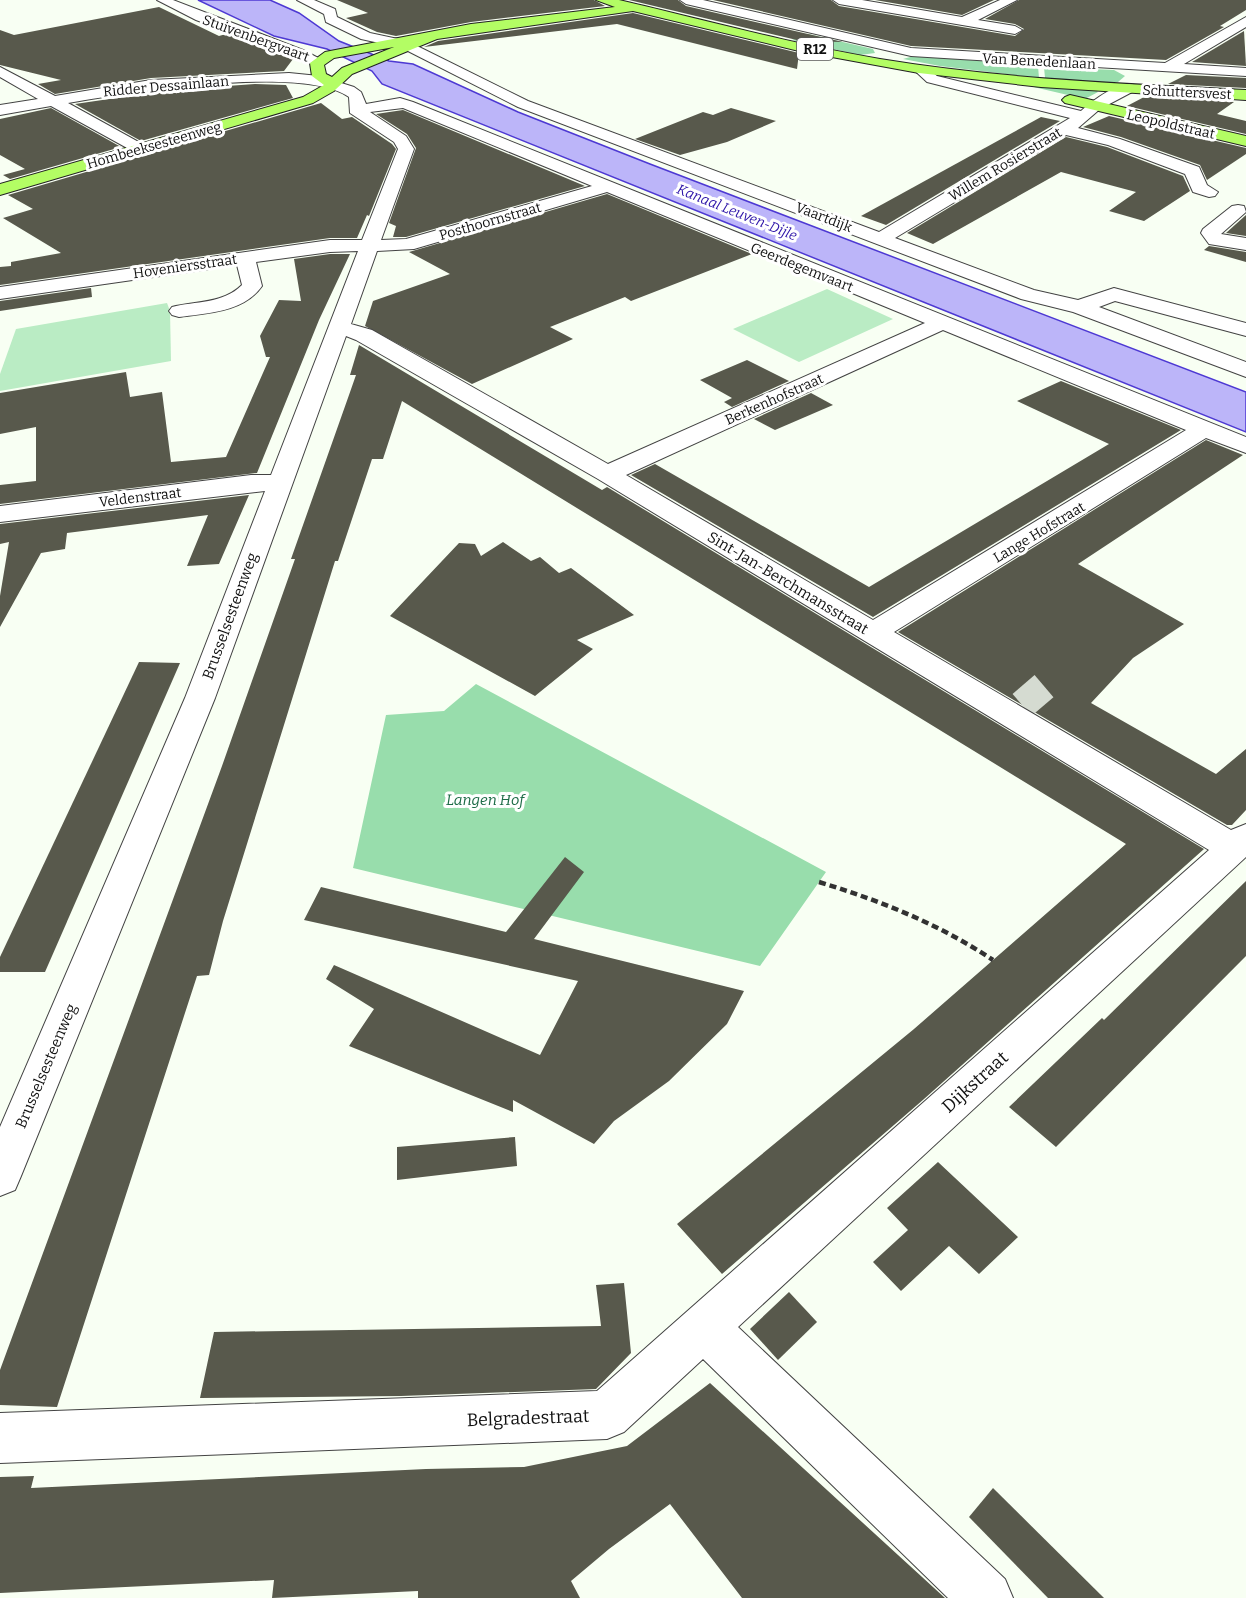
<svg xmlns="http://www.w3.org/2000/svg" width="1246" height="1598" viewBox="0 0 1246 1598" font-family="Bitter,serif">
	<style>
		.green { fill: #baecc4 }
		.forest { fill: #98ddac }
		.water { fill: #bcb5f9; stroke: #4d39d3; stroke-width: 1.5 }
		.building { fill: #58594c }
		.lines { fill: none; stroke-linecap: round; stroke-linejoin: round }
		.minor-tunnel { stroke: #d5dbd1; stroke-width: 29; stroke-dasharray: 29 15; stroke-linecap: butt }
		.minor-casing { stroke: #434343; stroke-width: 2 }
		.major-casing { stroke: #212121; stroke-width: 2 }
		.path { stroke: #323232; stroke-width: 4.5; stroke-dasharray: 7 4; stroke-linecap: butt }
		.minor { fill: #fff; fill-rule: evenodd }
		.major { fill: #b3fd64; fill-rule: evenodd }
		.labels { text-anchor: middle; stroke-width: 6; stroke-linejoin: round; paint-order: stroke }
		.far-street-label { font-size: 14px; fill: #101010; stroke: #fff }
		.shield { fill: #fff; stroke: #585858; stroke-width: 1.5 }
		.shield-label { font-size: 14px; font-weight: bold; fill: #101010 }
		.far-water-label { font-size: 14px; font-style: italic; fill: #2c13a8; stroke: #fff }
		.street-label { font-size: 15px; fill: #101010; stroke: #fff }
		.park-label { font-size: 15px; font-style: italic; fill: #1c6b46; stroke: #fff }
		.near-street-label { font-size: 18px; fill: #101010; stroke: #fff }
	</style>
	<rect width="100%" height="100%" fill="#f8fff3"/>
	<g class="green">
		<path d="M827,289L893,319L799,362L733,329Z"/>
		<path d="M167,303L170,311L171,361L0,391V374L16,329Z"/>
	</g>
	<g class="forest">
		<path d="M808,34L873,49L875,53L860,55L792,40Z"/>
		<path d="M914,56L1035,65L1038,66L1039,78L940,66L903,59Z"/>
		<path d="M1044,67L1114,70L1125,76L1118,82L1110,83L1049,79L1045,78Z"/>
		<path d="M1025,85L1096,90L1098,92L1085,99Z"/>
		<path d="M476,684L826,872L760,966L353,868L386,715L444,711Z"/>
	</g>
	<path class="water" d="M198,0H270L299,13L339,41L389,61L413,64L518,112L650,164L1246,392V432L382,84L372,71L327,49L274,36Z"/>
	<g class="building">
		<path d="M337,0H594L605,6L471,22L396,36L377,32L346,18L368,13Z"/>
		<path d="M629,0H678L686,6L843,42L801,41Z"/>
		<path d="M713,0H831L839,6L1015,36L1024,29L1015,24L985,19L1019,0H1246V10L1220,26L1224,27L1166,60L911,46Z"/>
		<path d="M875,0H994L962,15Z"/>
		<path d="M159,7L219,36L226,34L293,59L284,71L151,78L55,94L38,84L61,80L0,65V30L14,35Z"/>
		<path d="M633,13L799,53L797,69L617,24L424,47L438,41Z"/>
		<path d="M1244,31L1246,66L1192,62Z"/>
		<path d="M1186,75L1246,78V88L1168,84Z"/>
		<path d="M255,84L286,85L293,98L141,141L75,104L171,90Z"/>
		<path d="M1146,96L1234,102L1217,114L1246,121V134L1127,106Z"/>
		<path d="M321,103L342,119L352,117L392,144L396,149L369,216L367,215L357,238H330L0,285V267L11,266V262L61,253L3,218L33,209L8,195Z"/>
		<path d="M51,108L121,147L10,179L3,175L25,169L0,155V119Z"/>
		<path d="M731,108L776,121L727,142L680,155L635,139L703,112L713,115Z"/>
		<path d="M403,110L585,186L406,237H393L396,226L389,223L416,148L407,134L376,114Z"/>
		<path d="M1109,116L1246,148V154L1207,180L1200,165L1121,137L1083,127Z"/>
		<path d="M1041,117L1060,121L886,225L861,216Z"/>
		<path d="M1066,137L1107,147L1183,176L1190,191L1144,221L1109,211L1136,192L1061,172L933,244L907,233Z"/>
		<path d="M607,194L752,254L631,301L625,297L550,327L573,339L472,384L365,326L373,301L450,274L409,252Z"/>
		<path d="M1246,215V236L1226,233Z"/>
		<path d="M1209,246L1246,252V262L1204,250Z"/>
		<path d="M330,254H350L319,320L257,473L0,504V485L36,481V427L0,434V393L126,372L130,397L162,392L171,462L226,457L270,357H266L260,336L279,300L301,301L294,259Z"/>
		<path d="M91,288L92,297L0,311V301Z"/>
		<path d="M359,345L602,490L607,487L1204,849L924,1099L722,1274L677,1224L914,1029L1126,844L402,401L383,459H372L338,561H335L223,921L209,975L197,976L57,1407L0,1405V1370L222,766L295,559H291L349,395L356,375H350Z"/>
		<path d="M747,360L789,381L732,407L724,402L732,398L700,380Z"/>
		<path d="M1061,381L1181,430L873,617L631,475L655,464L869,587L1109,444L1017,401Z"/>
		<path d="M811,393L833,405L775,430L754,419Z"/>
		<path d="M1206,440L1243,455L1078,564L1184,624L1133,658L1091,703L1216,774L1246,749V810L1232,825H1227L898,632Z"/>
		<path d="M249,495L219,564L187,566L208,515L67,533L65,549L41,553L0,627V596L9,542L0,544V524Z"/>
		<path d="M503,542L531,561L540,557L559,573L571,568L634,615L577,640L593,649L535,696L390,616L459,543L475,544L481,556Z"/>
		<path d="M139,662L180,663L45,972H0V957Z"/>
		<path d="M565,857L584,872L534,939L744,991L727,1024L669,1081L614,1121L594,1144L513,1100V1112L349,1046L374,1009L326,979L334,965L540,1055L578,981L304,920L321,887L506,932Z"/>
		<path d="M1246,881V956L1056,1147L1009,1107L1102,1018L1104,1020Z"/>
		<path d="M515,1137L517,1166L397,1180V1147Z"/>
		<path d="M938,1162L1018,1237L979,1274L949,1246L901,1291L873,1262L908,1230L887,1208Z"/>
		<path d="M624,1283L631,1353L596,1389L401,1396L200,1398L214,1332L601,1326L596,1285Z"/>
		<path d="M789,1292L817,1322L778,1360L750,1329Z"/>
		<path d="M710,1383L945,1598H742L670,1504L609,1549L571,1581L580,1598H418V1591L272,1598L274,1580L0,1593V1477L34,1476L31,1488L426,1469L524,1467L627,1446Z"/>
		<path d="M993,1488L1104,1598H1048L969,1517Z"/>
	</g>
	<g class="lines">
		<path class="minor-tunnel" d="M1022,705L1050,681"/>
		<g class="minor-casing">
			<g id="minor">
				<path d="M157,0H173L303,50L324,61L322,64H312L196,20Z"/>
				<path d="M297,0H314L335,9L337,17L370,33L398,39L400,42L393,46L361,39L326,22L324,14Z"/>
				<path d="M680,0H703L911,48L1165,63L1246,17V27L1184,64L1246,68V76L911,56L686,4Z"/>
				<path d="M833,0H862L962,17L1000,0H1017L978,20L1015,26L1022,30L1015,34L839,4Z"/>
				<path d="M409,42L528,101L879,232L1070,118L927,82L913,69L915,66H925L937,76L1081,111C1092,101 1118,81 1134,85L1137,88L1134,91L1100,109L1078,128L1120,139L1199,167L1207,185L1218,192L1215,196L1209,197L1193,192L1185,174L1108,145L1066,135L895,238L1034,290L1078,300L1114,288L1246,323V336L1115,301L1099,307L1246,362V377L1073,312L1021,299L518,107L404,49V43Z"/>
				<path d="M0,67L55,96L151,80L289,73L319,76L354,87L361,92L366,104L400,98L413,102L1246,437V453L1206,438L894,632L1231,830L1246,824V857L738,1327L1005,1579L1013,1598H948L703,1359L624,1432L607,1439L0,1463V1413L597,1391L1209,850L598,479L356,340L346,336L215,698L21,1176L15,1190L0,1196V1127L185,698L265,491L0,522V506L251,475H271L358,251L330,252L256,262L262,286C244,312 208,313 179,317L172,315L169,311L172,307C195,301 223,304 242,285L237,265L0,299V287L330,240H362L398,149L394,142L350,113L349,97C303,64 126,93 68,103L144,145L146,149L144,153L138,154L51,106L0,115V105L38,99L0,77ZM403,108L592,186L406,239L381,240L414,149L406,136L370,112ZM607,192L925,323L608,464L372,330L351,324L377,251L414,249ZM943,330L1186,430L873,620L626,475Z"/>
				<path d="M1238,205L1244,206L1246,212L1221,234L1246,238V250L1209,244L1201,233L1203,229L1232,206Z"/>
			</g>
		</g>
		<g class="major-casing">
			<g id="major">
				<path d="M596,0H619C705,20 792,44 880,59C1001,79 1124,84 1246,90V100L1041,87L919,73L799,51L633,11L437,39L352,74L334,91L313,103L0,195V184L303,97L324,85L312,76L310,63L325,52L471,24L615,7ZM394,47L342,68L332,77L326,74L324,65L334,58Z"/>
				<path d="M1070,95L1246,136V146L1065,103L1062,100L1065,97Z"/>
			</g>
		</g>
		<path class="path" d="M819,882C881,901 939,924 993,960"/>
		<use href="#minor" class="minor"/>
		<use href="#major" class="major"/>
	</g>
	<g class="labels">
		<g class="far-street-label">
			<text transform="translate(256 38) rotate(20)" y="5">Stuivenbergvaart</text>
			<text transform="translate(1039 61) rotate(3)" y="5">Van Benedenlaan</text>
			<text transform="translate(166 86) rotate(-5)" y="5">Ridder Dessainlaan</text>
			<text transform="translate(1187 92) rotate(3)" y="5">Schuttersvest</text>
			<text transform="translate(1171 124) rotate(13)" y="5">Leopoldstraat</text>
			<text transform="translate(154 145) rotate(-16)" y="5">Hombeeksesteenweg</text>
			<text transform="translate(1005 164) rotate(-31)" y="5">Willem Rosierstraat</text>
			<text transform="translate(824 217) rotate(21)" y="5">Vaartdijk</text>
			<text transform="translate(490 221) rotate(-16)" y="5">Posthoornstraat</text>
			<text transform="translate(185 266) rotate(-8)" y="5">Hoveniersstraat</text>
			<text transform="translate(802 267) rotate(22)" y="5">Geerdegemvaart</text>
			<text transform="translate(774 399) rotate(-24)" y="5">Berkenhofstraat</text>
			<text transform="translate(140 497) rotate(-7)" y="5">Veldenstraat</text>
			<text transform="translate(1039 532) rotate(-31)" y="5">Lange Hofstraat</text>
		</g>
		<rect class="shield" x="797" y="38" width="36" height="22" rx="4.5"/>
		<g class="shield-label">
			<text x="815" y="54">R12</text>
		</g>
		<g class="far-water-label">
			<text transform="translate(737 212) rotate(22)" y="5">Kanaal Leuven-Dijle</text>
		</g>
		<g class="street-label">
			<text transform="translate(788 583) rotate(31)" y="5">Sint-Jan-Berchmansstraat</text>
			<text transform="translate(230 616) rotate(-70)" y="5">Brusselsesteenweg</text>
			<text transform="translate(46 1066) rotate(-67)" y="5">Brusselsesteenweg</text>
		</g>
		<g class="park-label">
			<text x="485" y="805">Langen Hof</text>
		</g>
		<g class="near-street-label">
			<text transform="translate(975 1082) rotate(-42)" y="6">Dijkstraat</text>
			<text transform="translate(528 1418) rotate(-2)" y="6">Belgradestraat</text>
		</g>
	</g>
</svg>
